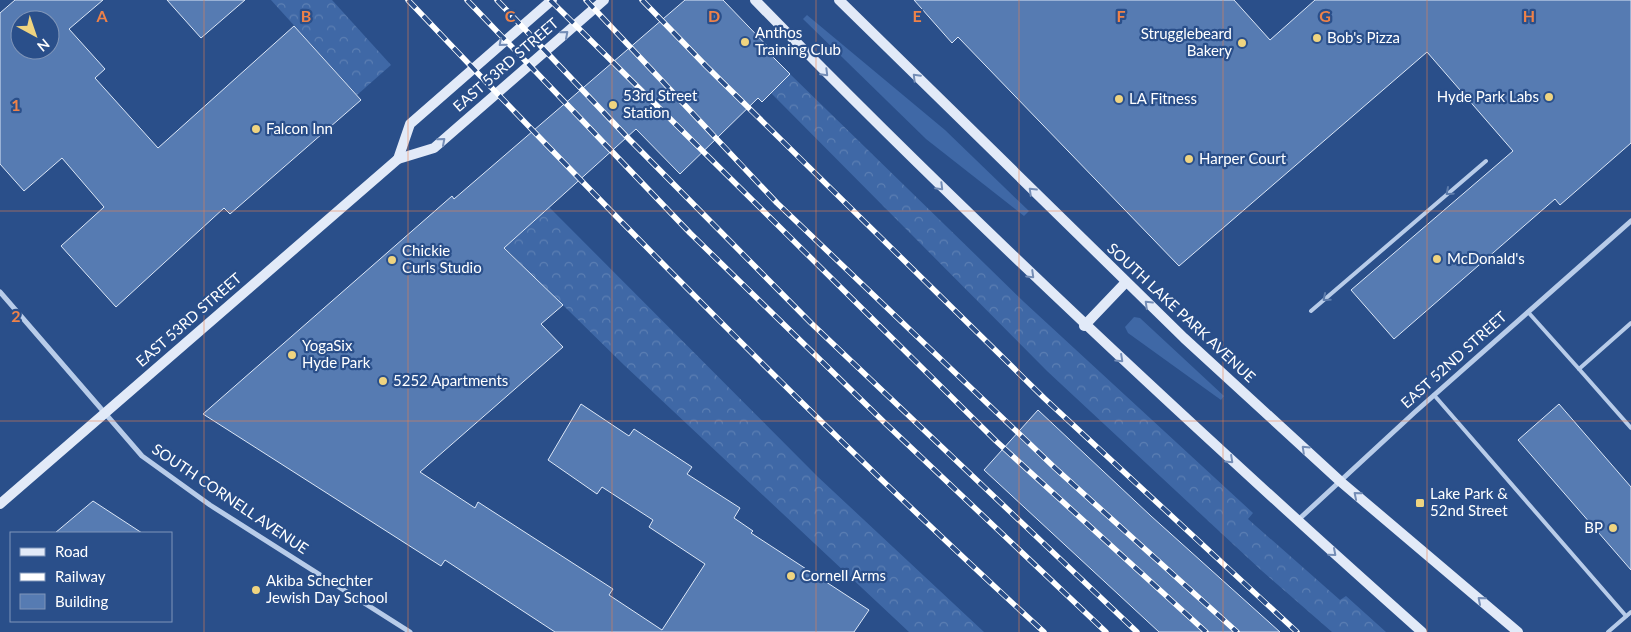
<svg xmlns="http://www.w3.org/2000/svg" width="1631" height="632" viewBox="0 0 1631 632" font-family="Lato,sans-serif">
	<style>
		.grass { fill: #3f68a6 }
		.forest { fill: url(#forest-crowns) }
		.building { fill: #567bb2; stroke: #dce7f7; fill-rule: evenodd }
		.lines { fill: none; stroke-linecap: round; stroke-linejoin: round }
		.lane { stroke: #b8cce9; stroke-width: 4 }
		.street { stroke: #b8cce9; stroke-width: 5 }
		.secondary { stroke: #e2eaf8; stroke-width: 10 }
		.rail-casing { stroke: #fff; stroke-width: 5.5 }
		.rail { stroke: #2a4f8a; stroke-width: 4; stroke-dasharray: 11; stroke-linecap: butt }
		.oneway { stroke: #748db6 }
		.oneway2 { stroke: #5c7bab }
		.grid { fill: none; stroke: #ee8249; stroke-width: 1; stroke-opacity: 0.55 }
		.poi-dot { fill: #efd480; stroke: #2a4f8a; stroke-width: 2 }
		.labels { text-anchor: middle; stroke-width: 4.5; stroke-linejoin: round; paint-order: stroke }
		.poi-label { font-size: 15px; fill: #fff; stroke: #2a4f8a; text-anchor: start }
		.street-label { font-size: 15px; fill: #fff; stroke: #2a4f8a }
		.grid-label { font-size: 16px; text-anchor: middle; font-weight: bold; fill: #ee8249; stroke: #2a4f8a; stroke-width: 4.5; stroke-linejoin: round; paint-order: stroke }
	</style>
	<defs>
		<pattern id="forest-crowns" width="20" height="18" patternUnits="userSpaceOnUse" patternTransform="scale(1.25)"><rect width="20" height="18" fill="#3f68a6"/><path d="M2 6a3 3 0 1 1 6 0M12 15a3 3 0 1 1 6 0" fill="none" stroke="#5c7fb3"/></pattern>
	</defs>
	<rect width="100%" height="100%" fill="#2a4f8a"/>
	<g class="grass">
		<path d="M807,15L945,130L1029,211L1024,216L926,139L803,19Z"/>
		<path d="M1134,317L1140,318L1224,396L1221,400L1128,333L1125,327Z"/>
	</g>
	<g class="forest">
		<path d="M271,0H332L391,65L357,95Z"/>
		<path d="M790,74L1024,302L1253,513L1248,519L1340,600L1346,596L1386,632H1332L1262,571L1047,371L771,93Z"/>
		<path d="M455,199L549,207L818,477L984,632H909L624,365Z"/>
	</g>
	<g class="building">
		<path d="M15,0H103L69,29L105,69L95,78L158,148L294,26L361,100L230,214L224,208L116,307L61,246L104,207L62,158L24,191L0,164V13ZM20,20H50V50H20Z"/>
		<path d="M167,0H245L201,38Z"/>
		<path d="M685,0H723L772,51L770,54L790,74L762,102L758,98L680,174L636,129L504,248L563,305L541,324L563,347L420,472L475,508L478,502L613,589L609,595L662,630L705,564L649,527L653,520L602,487L597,494L548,460L581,404L629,436L634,429L692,467L687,474L740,508L734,518L753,531L751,533L869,610L854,632H555L445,560L441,566L203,414L452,196L454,199Z"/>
		<path d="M914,0H1234L1270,40L1315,0H1631V143L1560,205L1555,199L1394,339L1351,290L1513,151L1427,52L1179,266L958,37L952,43Z"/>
		<path d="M1559,404L1631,487V570L1518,440Z"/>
		<path d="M1038,410L1151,516L1280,632H1159L984,470Z"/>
		<path d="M93,501L142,533H55Z"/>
	</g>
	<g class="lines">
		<g class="lane">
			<path d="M1311,311L1486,161"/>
			<path d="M1528,312L1579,369L1631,323"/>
			<path d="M1579,369L1631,428"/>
			<path d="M1434,395L1626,616"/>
			<path d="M1608,632L1631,612"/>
		</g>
		<g class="street">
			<path d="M0,292L142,456L210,505L410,632"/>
			<path d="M1297,521L1415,412L1631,221"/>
		</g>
		<g class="secondary">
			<path d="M755,0C969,220 1193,428 1422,632"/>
			<path d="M839,0L1184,338L1341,482L1518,632"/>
			<path d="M398,159L410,124L552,0"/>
			<path d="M1084,326L1126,282"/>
			<path d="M0,504L398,159L434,148L604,0"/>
		</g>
		<g class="rail-casing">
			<g id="rail">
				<path d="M408,0C614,217 823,430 1044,632"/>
				<path d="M467,0L690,233L886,424L1106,632"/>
				<path d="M497,0L627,137L811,323L1137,632"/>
				<path d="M550,0L996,441L1206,632"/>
				<path d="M586,0L777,203L1055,468L1237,632"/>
				<path d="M642,0L706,66L1044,398L1297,632"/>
			</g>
		</g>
		<use href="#rail" class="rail"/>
	</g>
	<defs><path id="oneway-chevron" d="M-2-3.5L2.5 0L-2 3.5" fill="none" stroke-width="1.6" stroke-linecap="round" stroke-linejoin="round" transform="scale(1.25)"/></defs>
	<g class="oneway">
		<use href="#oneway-chevron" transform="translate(565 34) rotate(-41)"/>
		<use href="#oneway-chevron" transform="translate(502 43) rotate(139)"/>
		<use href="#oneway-chevron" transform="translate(825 73) rotate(45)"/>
		<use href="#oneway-chevron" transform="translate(916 77) rotate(-135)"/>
		<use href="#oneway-chevron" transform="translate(442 141) rotate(-41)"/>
		<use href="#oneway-chevron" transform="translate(940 187) rotate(45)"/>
		<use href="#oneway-chevron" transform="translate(1032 191) rotate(-136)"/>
		<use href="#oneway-chevron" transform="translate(1031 275) rotate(44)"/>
		<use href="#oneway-chevron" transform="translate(1148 304) rotate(-136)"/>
		<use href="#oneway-chevron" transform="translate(1120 359) rotate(43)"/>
		<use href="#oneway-chevron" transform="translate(1305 449) rotate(-137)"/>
		<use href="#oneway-chevron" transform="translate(1230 460) rotate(43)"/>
		<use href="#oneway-chevron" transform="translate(1357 495) rotate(-140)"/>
		<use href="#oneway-chevron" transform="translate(1333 553) rotate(41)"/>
		<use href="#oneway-chevron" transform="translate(1481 600) rotate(-139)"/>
	</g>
	<g class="oneway2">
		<use href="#oneway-chevron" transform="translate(1449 192) rotate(139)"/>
		<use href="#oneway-chevron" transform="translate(1326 298) rotate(140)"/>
	</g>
	<path class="grid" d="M204,0V632M408,0V632M612,0V632M816,0V632M1019,0V632M1223,0V632M1427,0V632M0,211H1631M0,421H1631"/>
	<g class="poi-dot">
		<circle cx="1317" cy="38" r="5"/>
		<circle cx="745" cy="42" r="5"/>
		<circle cx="1242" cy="43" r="5"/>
		<circle cx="1549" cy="97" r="5"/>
		<circle cx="1119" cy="99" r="5"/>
		<circle cx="613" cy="105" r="5"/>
		<circle cx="256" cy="129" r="5"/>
		<circle cx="1189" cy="159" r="5"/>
		<circle cx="1437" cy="259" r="5"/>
		<circle cx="392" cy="260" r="5"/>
		<circle cx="292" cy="355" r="5"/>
		<circle cx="383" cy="381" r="5"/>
		<rect x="1415" y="498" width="10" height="10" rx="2.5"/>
		<circle cx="1613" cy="528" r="5"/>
		<circle cx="791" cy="576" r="5"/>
		<circle cx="256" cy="590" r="5"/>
	</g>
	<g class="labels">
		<g class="poi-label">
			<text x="755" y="38">Anthos<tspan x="755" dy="17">Training Club</tspan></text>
			<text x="1232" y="39" text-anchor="end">Strugglebeard<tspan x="1232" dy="17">Bakery</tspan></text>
			<text x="1327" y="43">Bob's Pizza</text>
			<text x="623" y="101">53rd Street<tspan x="623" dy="17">Station</tspan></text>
			<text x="1539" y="102" text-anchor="end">Hyde Park Labs</text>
			<text x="1129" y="104">LA Fitness</text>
			<text x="266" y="134">Falcon Inn</text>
			<text x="1199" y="164">Harper Court</text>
			<text x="402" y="256">Chickie<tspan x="402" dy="17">Curls Studio</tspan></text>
			<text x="1447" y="264">McDonald's</text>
			<text x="302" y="351">YogaSix<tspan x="302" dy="17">Hyde Park</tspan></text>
			<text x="393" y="386">5252 Apartments</text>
			<text x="1430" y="499">Lake Park &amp;<tspan x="1430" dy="17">52nd Street</tspan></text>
			<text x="1603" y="533" text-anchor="end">BP</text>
			<text x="801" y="581">Cornell Arms</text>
			<text x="266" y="586">Akiba Schechter<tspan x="266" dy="17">Jewish Day School</tspan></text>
		</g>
		<g class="street-label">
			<text transform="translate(506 65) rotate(-41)" y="5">EAST 53RD STREET</text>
			<text transform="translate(1181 313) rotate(43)" y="5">SOUTH LAKE PARK AVENUE</text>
			<text transform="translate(189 320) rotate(-41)" y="5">EAST 53RD STREET</text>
			<text transform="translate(1454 360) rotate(-42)" y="5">EAST 52ND STREET</text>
			<text transform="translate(230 499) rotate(34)" y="5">SOUTH CORNELL AVENUE</text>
		</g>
	</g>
	<g class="grid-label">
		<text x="102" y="22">A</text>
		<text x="306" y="22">B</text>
		<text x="510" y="22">C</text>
		<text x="714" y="22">D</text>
		<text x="917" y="22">E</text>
		<text x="1121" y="22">F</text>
		<text x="1325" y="22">G</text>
		<text x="1529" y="22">H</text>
		<text x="16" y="111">1</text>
		<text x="16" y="322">2</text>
	</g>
	<rect x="10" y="532" width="162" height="90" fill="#2a4f8a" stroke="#7f95b9"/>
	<rect x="20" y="548" width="25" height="8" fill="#e2eaf8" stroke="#7f95b9"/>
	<text x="55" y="557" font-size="15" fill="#ffffff">Road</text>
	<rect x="20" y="573" width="25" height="8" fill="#ffffff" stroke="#7f95b9"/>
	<text x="55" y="582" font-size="15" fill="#ffffff">Railway</text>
	<rect x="20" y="594" width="25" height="15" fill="#567bb2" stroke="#7f95b9"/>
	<text x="55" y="607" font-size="15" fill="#ffffff">Building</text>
	<g transform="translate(35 35) rotate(140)"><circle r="24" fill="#2a4f8a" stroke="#7f95b9"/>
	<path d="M0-4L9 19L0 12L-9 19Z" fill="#efd480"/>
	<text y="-8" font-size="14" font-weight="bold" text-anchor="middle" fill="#ffffff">N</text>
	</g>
</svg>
